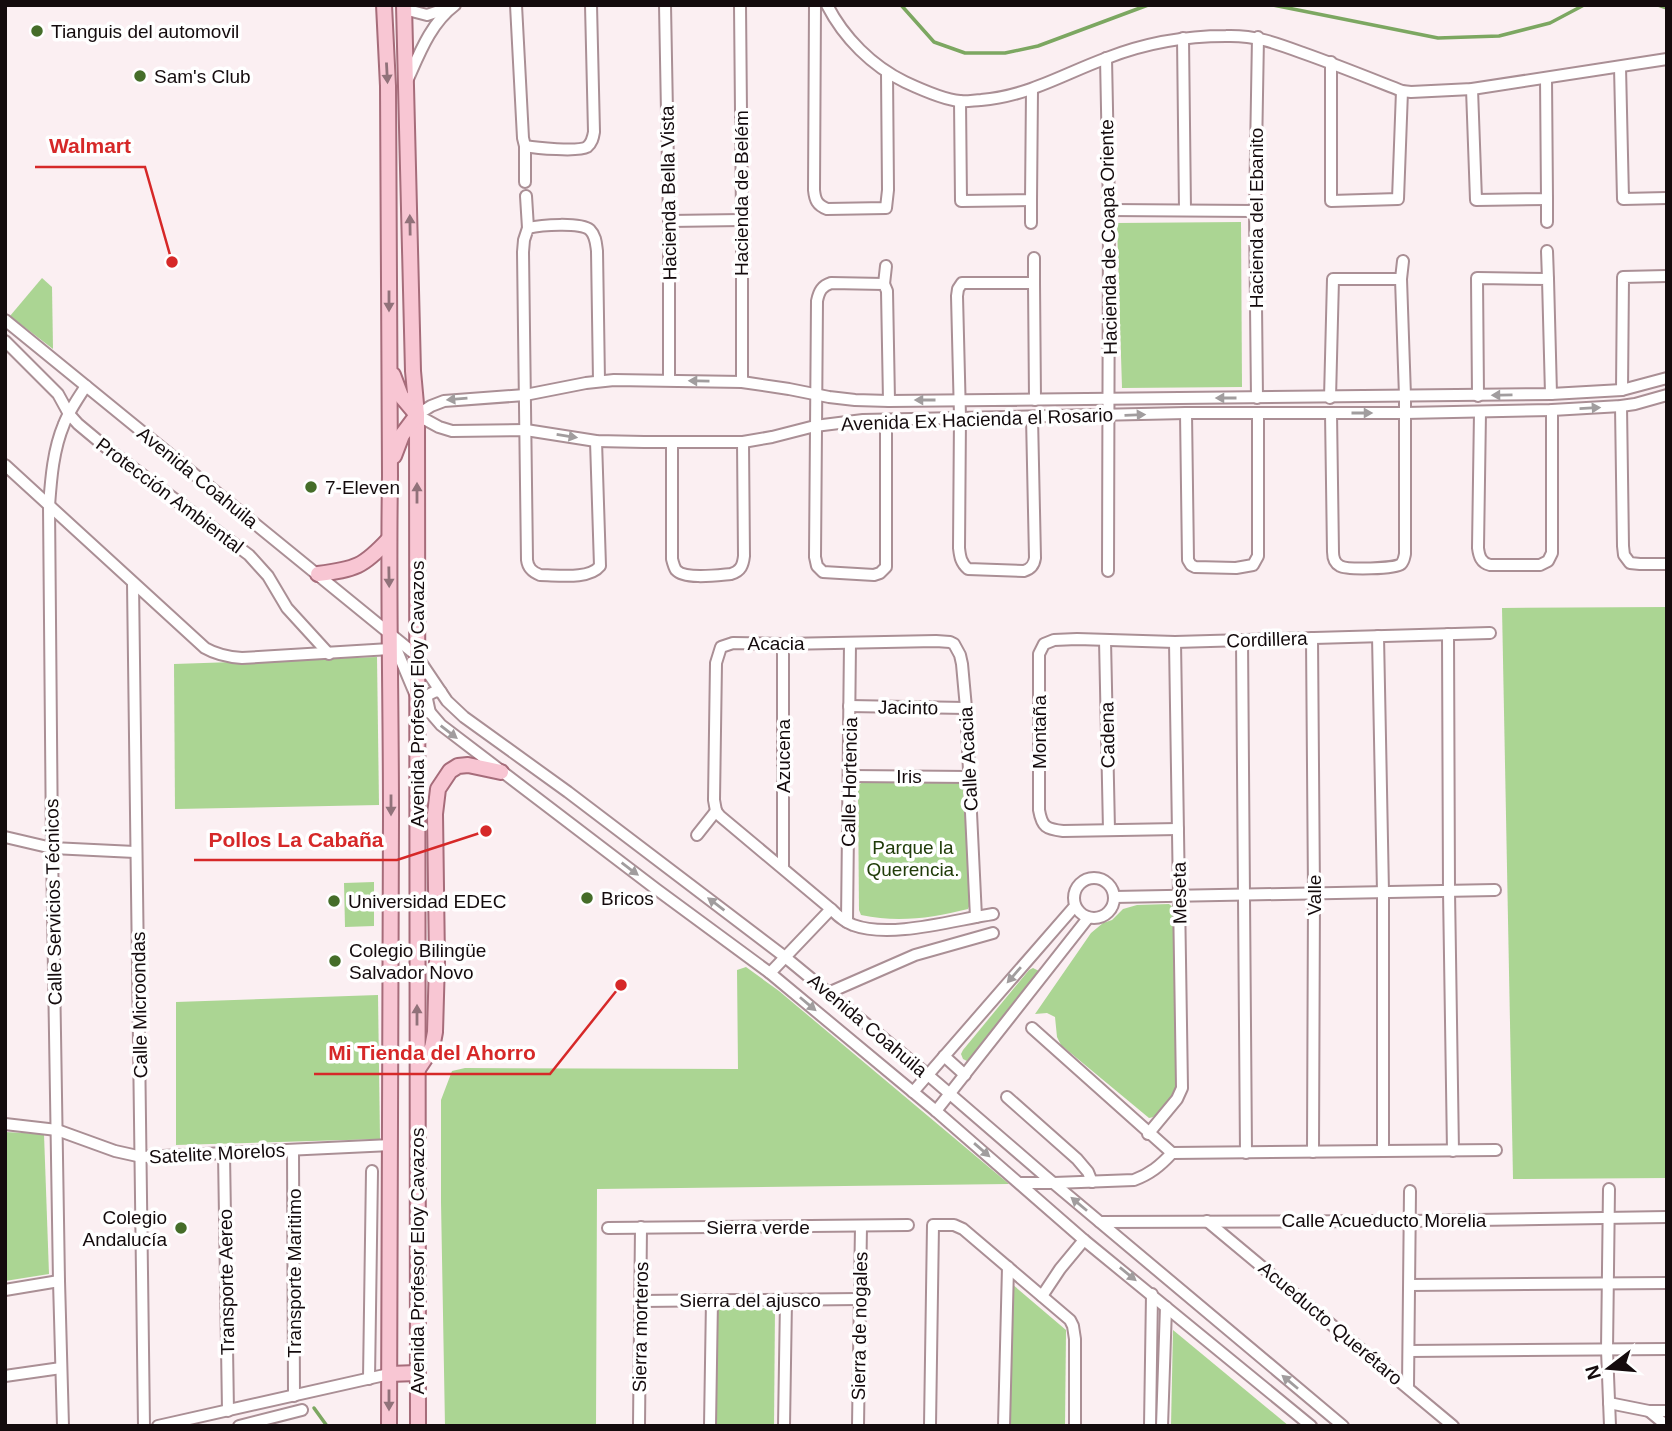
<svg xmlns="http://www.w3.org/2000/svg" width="1672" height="1431" viewBox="0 0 1672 1431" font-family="Arial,sans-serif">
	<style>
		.green { fill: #abd593 }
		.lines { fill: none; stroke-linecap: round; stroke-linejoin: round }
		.stream { stroke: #7ca761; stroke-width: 3.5 }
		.minor-casing { stroke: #aa8f95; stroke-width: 14 }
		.major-casing { stroke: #a66c7a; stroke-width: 18 }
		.minor { stroke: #fff; stroke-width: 10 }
		.major { stroke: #f8c6d3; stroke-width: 14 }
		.oneway { fill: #91727a }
		.oneway2 { fill: #a19d9e }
		.poi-dot { fill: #456d29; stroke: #fff; stroke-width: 2.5 }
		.labels { text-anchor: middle; stroke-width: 7; stroke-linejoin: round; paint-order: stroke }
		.poi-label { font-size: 19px; fill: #140b0d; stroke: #fff; text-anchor: start }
		.street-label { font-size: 19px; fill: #140b0d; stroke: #fff }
		.park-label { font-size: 19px; fill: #203c09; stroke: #fff }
		.leader { fill: none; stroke: #d62828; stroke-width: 2.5 }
		.callout-dot { fill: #d62828; stroke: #fff; stroke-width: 2.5 }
		.callout-label { font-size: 21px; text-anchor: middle; font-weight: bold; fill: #d62828; stroke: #fff; stroke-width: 7; stroke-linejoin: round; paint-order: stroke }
	</style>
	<rect width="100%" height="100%" fill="#fbeff2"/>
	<g class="green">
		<path d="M1241,222L1242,387L1122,388L1117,223Z"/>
		<path d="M42,278L52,287L53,349L10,316Z"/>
		<path d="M1667,607V1178L1513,1179L1502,608Z"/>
		<path d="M377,657L379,805L175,809L174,664Z"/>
		<path d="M863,781H954L961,782L963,787L971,902L968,909C932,918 898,923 861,915L859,910L858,791L859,785Z"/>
		<path d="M374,882V926L345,927L344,883Z"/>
		<path d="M1169,904L1174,908L1176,913L1177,1087C1172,1099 1163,1116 1149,1118L1061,1045L1057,1037L1055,1017L1047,1013L1035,1014L1091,933L1103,923L1112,920L1123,909L1137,905Z"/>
		<path d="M746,967L779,991L1009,1184L597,1189L596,1426H445L441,1202V1100L452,1071L465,1068L738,1069L737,970Z"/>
		<path d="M1033,968L1039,971V975L971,1059L967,1061L963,1059L961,1054L963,1050L1029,970Z"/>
		<path d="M378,995L380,1139L176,1145V1002Z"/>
		<path d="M5,1132L44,1134L49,1274L5,1281Z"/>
		<path d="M1012,1284L1066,1330L1065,1426H1008Z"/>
		<path d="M717,1308H775L774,1426H716Z"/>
		<path d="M1173,1330L1289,1426H1171Z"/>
	</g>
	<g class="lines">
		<g class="stream">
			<path d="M901,5L934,42L965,53H1005L1038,46L1148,5"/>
			<path d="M1273,5L1438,38L1499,36L1550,23L1584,5"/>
			<path d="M1658,5L1667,8"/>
			<path d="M314,1408L327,1426"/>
		</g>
		<g class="minor-casing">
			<g id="minor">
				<path d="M516,5L523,138L525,146C536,148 578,152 587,147C592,143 593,138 594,132L591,5"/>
				<path d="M665,5L669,221V380"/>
				<path d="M740,5L742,220V382"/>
				<path d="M815,5L814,190C815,200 817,205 827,209L886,208L888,190L887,73"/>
				<path d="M827,5C844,38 872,66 905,82C920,89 944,100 960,101C967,102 975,100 981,100C1029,96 1063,74 1107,58C1145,43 1185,36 1226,36C1255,35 1276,43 1303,53C1337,65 1369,78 1402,91L1411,92L1472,89L1667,59"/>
				<path d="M404,9L427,15L448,8"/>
				<path d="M1183,38L1185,210"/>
				<path d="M1106,58L1109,210L1108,571"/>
				<path d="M1331,62V201L1398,199L1402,91"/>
				<path d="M1620,67L1623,199L1667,198"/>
				<path d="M408,79C420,52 431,23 455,5"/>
				<path d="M1472,89L1476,200L1547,199L1546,78"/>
				<path d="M960,101L961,201L1031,200L1032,90"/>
				<path d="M525,146V182"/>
				<path d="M526,196L528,228"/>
				<path d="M1109,210L1255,211"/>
				<path d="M669,221L742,220"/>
				<path d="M1547,222V199"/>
				<path d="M1031,223V200"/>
				<path d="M1547,251L1548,279"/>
				<path d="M1401,279L1403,261"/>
				<path d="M1034,283V258"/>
				<path d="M884,284L886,266"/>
				<path d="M5,320L416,655L447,701L464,717L568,792L785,957L928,1075L1045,1176L1343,1426"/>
				<path d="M5,341L58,394L69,414L78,424L108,449L249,555L268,576L287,608L329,654"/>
				<path d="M1667,378L1622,390L1551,394L889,401L855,400L829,397L789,389L742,382L614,380L586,383L525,395L444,401L431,406L417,415L439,427L452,431L526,430L596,441L644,442H743L772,437L815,426L863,420L1186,413H1405L1552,410L1621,406L1635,404L1667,395"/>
				<path d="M1622,390L1623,277L1667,276"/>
				<path d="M1478,396L1477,278L1548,279L1551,394"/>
				<path d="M1257,398L1255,211L1258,37"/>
				<path d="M1330,398L1333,279H1401L1405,396V554C1404,558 1404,561 1401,564C1395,569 1347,570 1340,566C1334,563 1333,558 1333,552L1331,413"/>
				<path d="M1621,406L1623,546L1624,555L1630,563L1640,564H1667"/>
				<path d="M1480,412L1478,548C1479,556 1481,563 1490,565H1540L1548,561L1552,553V410"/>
				<path d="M1186,413L1188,560L1191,565L1195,567L1236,568L1253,565L1258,556V413"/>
				<path d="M1032,417L1035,558C1034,565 1031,569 1024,571L968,569C961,563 960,557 959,548L960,417L957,296L958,289L962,283H1034L1035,400"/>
				<path d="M886,419V567L880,573L874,575L823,572L817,566L815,557L817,301C819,291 822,286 831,283L884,284L887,291L889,401"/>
				<path d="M596,441L600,566C589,580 557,575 540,575C532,572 528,568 527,560L523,252L524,240L528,228C541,225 580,222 590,230C596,236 596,244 597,251L599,381"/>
				<path d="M672,442V559C673,563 674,567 676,570C685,580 719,575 731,574C741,571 743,565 744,556L743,442"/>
				<path d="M5,465L205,648C217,655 228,657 242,658L390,649"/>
				<path d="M133,583C135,864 142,1145 144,1426"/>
				<path d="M1448,634L1449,891L1453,1151"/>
				<path d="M1378,636L1383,892V1151"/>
				<path d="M1312,638L1314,893L1313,1152"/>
				<path d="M392,639L416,696L441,725L656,889L770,973L936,1111L1084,1240L1311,1426"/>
				<path d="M1105,640L1109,830"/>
				<path d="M1242,640L1246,1153"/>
				<path d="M849,706L966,708"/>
				<path d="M430,713L427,699L428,695L436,691L441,692"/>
				<path d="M849,776L969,777"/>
				<path d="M716,811L714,800L716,663L721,647L733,643L783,644L936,641L950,642L954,644L960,655L962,664L966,708L976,917"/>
				<path d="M716,811L720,816L831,909C837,915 844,922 853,925C891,939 953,920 993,914"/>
				<path d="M1178,829L1063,831C1046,829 1042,827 1039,810V654L1044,644L1054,640L1077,639L1175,642L1490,633"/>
				<path d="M697,835L716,811"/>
				<path d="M5,837L52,848L135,852"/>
				<path d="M783,868V644"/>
				<circle cx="1094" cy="898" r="20"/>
				<path d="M1114,897L1495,890"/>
				<path d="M847,922L850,643"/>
				<path d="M770,973L831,909"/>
				<path d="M828,993L915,955L993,933"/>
				<path d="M1032,1028L1172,1153L1496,1150"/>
				<path d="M944,1056L965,1075"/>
				<path d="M913,1092L1075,906"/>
				<path d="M1007,1097L1077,1159L1088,1172L1092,1182"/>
				<path d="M936,1111L1088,918"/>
				<path d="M5,1124L57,1130L115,1151L142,1157L391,1145"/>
				<path d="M1148,1134L1177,1099L1182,1088L1175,642"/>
				<path d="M293,1150L294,1396"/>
				<path d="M224,1153L228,1411"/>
				<path d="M1020,1183H1054L1134,1180C1150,1174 1160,1166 1172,1153"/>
				<path d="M1609,1189L1607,1350L1610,1426"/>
				<path d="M1207,1221L1453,1426"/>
				<path d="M1100,1222L1410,1221L1667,1217"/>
				<path d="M608,1228L908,1225"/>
				<path d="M1410,1285L1667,1283"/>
				<path d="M5,1290L59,1281"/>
				<path d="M1042,1296L1060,1269L1084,1240"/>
				<path d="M641,1301L859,1299"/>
				<path d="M1409,1351L1667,1349"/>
				<path d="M5,1376L61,1368"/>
				<path d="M369,1379L372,1171"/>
				<path d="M1408,1387L1410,1191"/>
				<path d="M1609,1403L1649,1411H1667"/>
				<path d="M1649,1411L1667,1426"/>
				<path d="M63,1426L59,1281L52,848L49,506C51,479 53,450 64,424C69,411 78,398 86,386"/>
				<path d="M158,1426L389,1374"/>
				<path d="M239,1426L302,1410"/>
				<path d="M639,1426L641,1227"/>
				<path d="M710,1426L712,1300"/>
				<path d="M784,1426L786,1300"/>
				<path d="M858,1426L861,1226"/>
				<path d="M930,1426L933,1225H954L963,1229L1070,1320L1073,1326L1075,1339V1426"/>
				<path d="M1004,1426L1008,1267"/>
				<path d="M1150,1426L1152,1294"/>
				<path d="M1162,1426L1166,1307"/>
			</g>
		</g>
		<g class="major-casing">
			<g id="major">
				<path d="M384,5L388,86L390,476C388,589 391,702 391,815C391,1019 389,1222 389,1426"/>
				<path d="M404,5L413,371L417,415L418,1426"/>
				<path d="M393,375L401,396L417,415"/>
				<path d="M394,456L402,435L417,415"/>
				<path d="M318,574C356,569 363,567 389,539"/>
				<path d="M418,1069L432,1048L435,1032L437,961L435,814L438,789L450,771L458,766L468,765L501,772"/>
				<path d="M389,1374L417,1373"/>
			</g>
		</g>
		<use href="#minor" class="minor"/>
		<use href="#major" class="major"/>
	</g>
	<defs><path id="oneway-solid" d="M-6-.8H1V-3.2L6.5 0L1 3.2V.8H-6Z" transform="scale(1.75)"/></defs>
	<g class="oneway">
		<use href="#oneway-solid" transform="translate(387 73) rotate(87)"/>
		<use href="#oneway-solid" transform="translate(410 225) rotate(-91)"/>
		<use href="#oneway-solid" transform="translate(389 301) rotate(90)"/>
		<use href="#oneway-solid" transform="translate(417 493) rotate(-90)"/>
		<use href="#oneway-solid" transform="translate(389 577) rotate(89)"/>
		<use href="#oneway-solid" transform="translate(391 805) rotate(90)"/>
		<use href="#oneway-solid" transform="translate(417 1015) rotate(-90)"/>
		<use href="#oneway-solid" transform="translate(389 1400) rotate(90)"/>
	</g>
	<g class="oneway2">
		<use href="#oneway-solid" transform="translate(699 381) rotate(-179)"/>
		<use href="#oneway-solid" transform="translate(1502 395) rotate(179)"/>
		<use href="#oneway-solid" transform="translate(1226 398) rotate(180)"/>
		<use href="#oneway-solid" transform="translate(457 399) rotate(175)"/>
		<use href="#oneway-solid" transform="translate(925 400) rotate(180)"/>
		<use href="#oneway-solid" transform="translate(1590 408) rotate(-3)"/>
		<use href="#oneway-solid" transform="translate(1362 413)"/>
		<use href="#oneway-solid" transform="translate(1135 415) rotate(-2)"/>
		<use href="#oneway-solid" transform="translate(567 436) rotate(9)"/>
		<use href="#oneway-solid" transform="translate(449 732) rotate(38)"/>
		<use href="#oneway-solid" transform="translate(630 869) rotate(37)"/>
		<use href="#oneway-solid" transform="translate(716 904) rotate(-143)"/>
		<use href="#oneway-solid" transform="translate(1014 975) rotate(131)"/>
		<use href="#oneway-solid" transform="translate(808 1004) rotate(40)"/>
		<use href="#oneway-solid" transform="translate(982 1150) rotate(41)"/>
		<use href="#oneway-solid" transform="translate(1079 1204) rotate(-140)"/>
		<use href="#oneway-solid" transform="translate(1128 1274) rotate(39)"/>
		<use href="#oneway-solid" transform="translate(1290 1382) rotate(-140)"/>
	</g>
	<g class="poi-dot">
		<circle cx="37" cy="31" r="7"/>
		<circle cx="140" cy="76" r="7"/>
		<circle cx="311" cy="487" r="7"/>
		<circle cx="587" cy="898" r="7"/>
		<circle cx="334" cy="901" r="7"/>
		<circle cx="335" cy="961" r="7"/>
		<circle cx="181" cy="1228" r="7"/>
	</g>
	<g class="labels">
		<g class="poi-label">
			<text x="51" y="38">Tianguis del automovil</text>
			<text x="154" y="83">Sam's Club</text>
			<text x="325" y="494">7-Eleven</text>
			<text x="601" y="905">Bricos</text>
			<text x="348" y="908">Universidad EDEC</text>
			<text x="349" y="957">Colegio Bilingüe<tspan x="349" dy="22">Salvador Novo</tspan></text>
			<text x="167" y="1224" text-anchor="end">Colegio<tspan x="167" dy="22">Andalucía</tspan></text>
		</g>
		<g class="street-label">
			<text transform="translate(668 193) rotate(-91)" y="7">Hacienda Bella Vista</text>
			<text transform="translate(741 193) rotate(-90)" y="7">Hacienda de Belém</text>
			<text transform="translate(1256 218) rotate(-90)" y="7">Hacienda del Ebanito</text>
			<text transform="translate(1108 237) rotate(-91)" y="7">Hacienda de Coapa Oriente</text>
			<text transform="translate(977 419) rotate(-2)" y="7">Avenida Ex Hacienda el Rosario</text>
			<text transform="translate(198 477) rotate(39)" y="7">Avenida Coahuila</text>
			<text transform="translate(170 495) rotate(37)" y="7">Protección Ambiental</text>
			<text transform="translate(1267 639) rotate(-2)" y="7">Cordillera</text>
			<text x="776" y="650">Acacia</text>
			<text transform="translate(417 694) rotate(-90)" y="7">Avenida Profesor Eloy Cavazos</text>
			<text transform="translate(908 707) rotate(1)" y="7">Jacinto</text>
			<text transform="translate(1039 732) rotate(-90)" y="7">Montaña</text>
			<text transform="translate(1107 735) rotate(-91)" y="7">Cadena</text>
			<text transform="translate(783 756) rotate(-90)" y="7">Azucena</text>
			<text transform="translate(968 759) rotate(-93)" y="7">Calle Acacia</text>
			<text x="909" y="783">Iris</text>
			<text transform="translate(849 782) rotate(-89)" y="7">Calle Hortencia</text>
			<text transform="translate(1179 893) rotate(-91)" y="7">Meseta</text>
			<text transform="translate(1314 895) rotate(-90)" y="7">Valle</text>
			<text transform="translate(53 902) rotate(-91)" y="7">Calle Servicios Técnicos</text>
			<text transform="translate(139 1005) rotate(-91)" y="7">Calle Microondas</text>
			<text transform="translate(868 1025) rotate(40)" y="7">Avenida Coahuila</text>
			<text transform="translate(217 1153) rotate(-3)" y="7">Satelite Morelos</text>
			<text x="1384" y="1227">Calle Acueducto Morelia</text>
			<text x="758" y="1234">Sierra verde</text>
			<text transform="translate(417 1261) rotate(-90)" y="7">Avenida Profesor Eloy Cavazos</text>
			<text transform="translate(294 1273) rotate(-90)" y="7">Transporte Maritimo</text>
			<text transform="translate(226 1282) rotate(-91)" y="7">Transporte Aereo</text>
			<text x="750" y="1307">Sierra del ajusco</text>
			<text transform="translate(1331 1323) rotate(40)" y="7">Acueducto Querétaro</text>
			<text transform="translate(859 1326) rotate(-89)" y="7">Sierra de nogales</text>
			<text transform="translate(640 1327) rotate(-89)" y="7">Sierra morteros</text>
		</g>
		<g class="park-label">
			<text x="913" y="854">Parque la<tspan x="913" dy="22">Querencia.</tspan></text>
		</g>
	</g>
	<path class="leader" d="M172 262L145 167H35M486 831L397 860H194M621 985L550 1074H314"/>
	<g class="callout-dot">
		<circle cx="172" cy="262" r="7"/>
		<circle cx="486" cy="831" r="7"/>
		<circle cx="621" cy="985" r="7"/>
	</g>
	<g class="callout-label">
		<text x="90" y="153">Walmart</text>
		<text x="296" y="847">Pollos La Cabaña</text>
		<text x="432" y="1060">Mi Tienda del Ahorro</text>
	</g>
	<rect width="1672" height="1431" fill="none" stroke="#140b0d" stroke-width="14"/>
	<g transform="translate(1609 1368) rotate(254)" stroke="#ffffff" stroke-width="5" paint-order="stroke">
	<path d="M0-5L12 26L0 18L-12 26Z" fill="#140b0d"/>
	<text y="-10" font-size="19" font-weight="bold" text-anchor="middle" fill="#140b0d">N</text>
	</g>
</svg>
